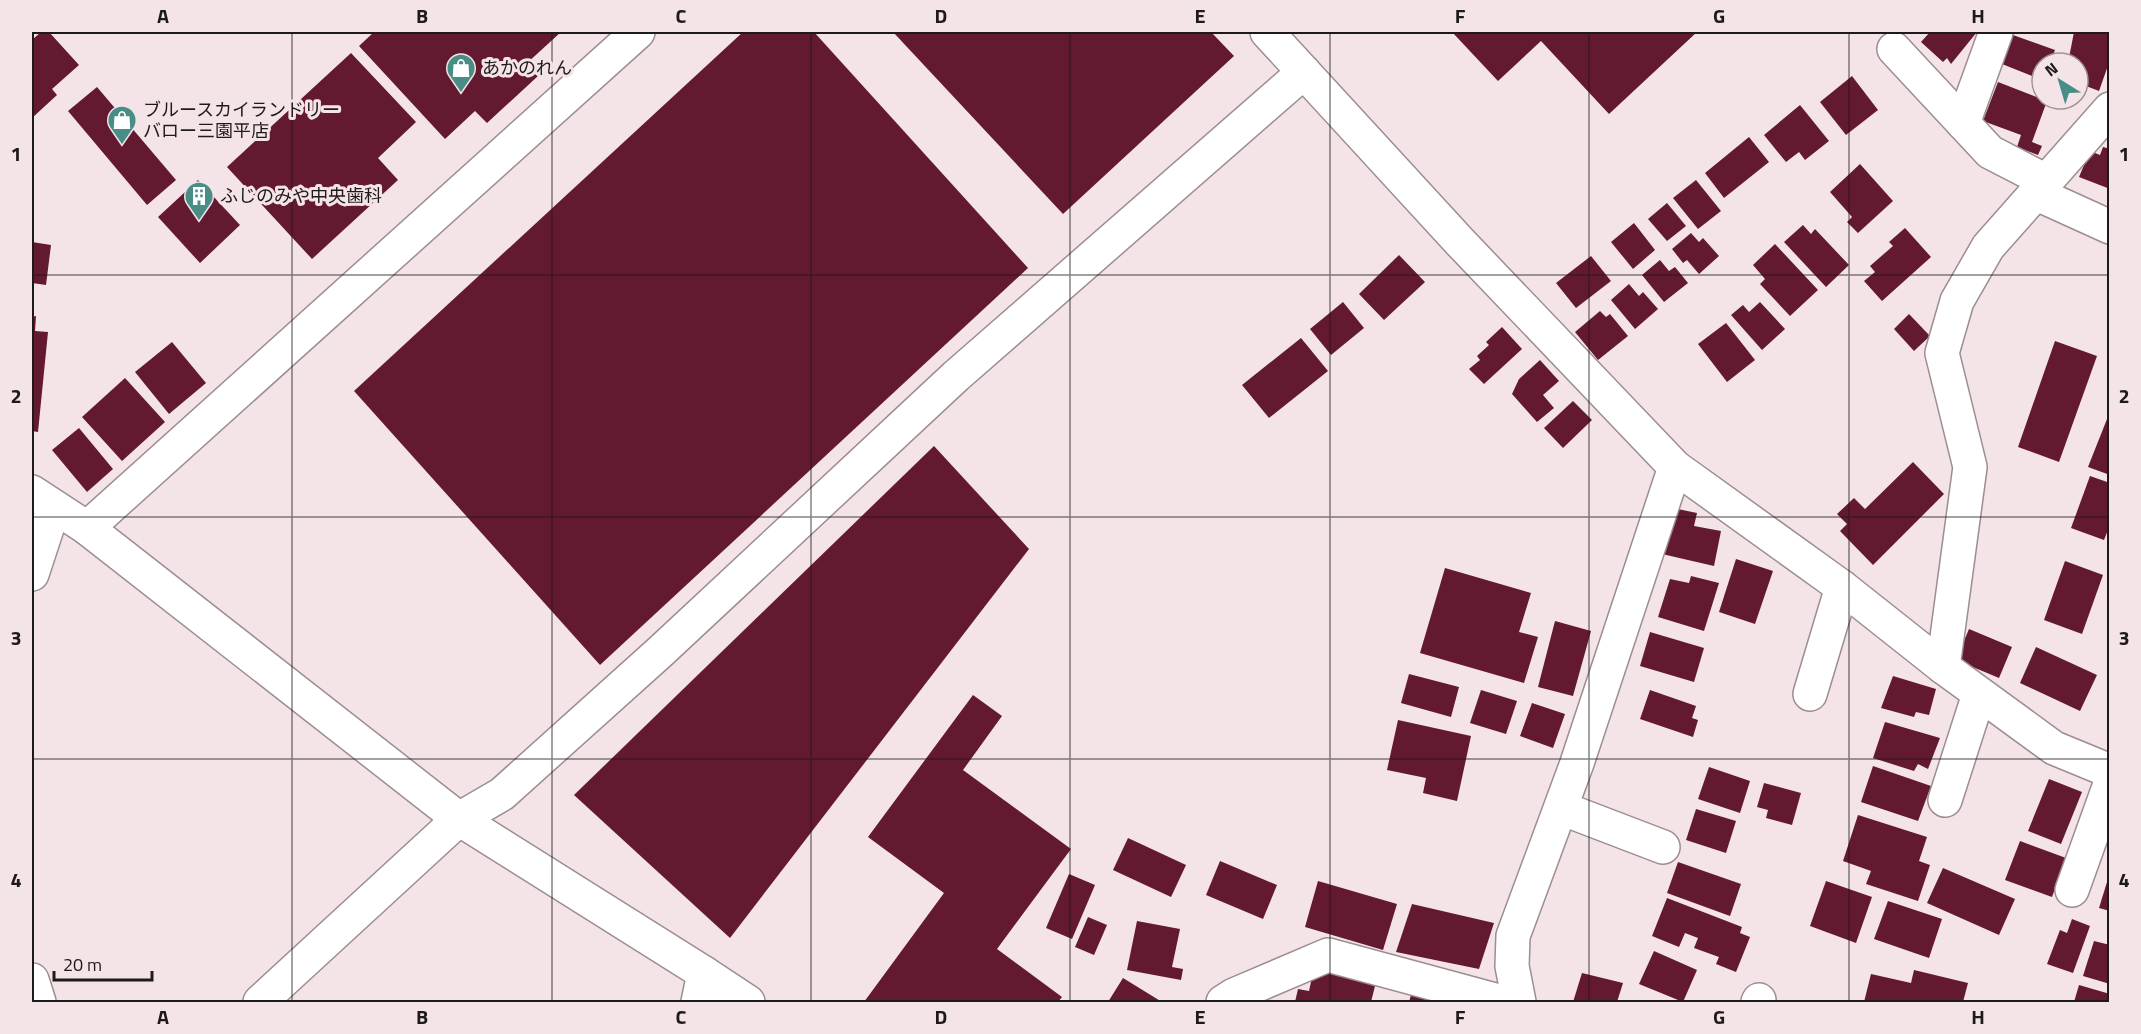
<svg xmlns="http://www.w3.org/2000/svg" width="2141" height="1034" viewBox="0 0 2141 1034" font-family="'Titillium Web','Noto Sans JP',sans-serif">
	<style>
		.building { fill: #631930 }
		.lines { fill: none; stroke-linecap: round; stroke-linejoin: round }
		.minor-casing { stroke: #9c8d90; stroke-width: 36 }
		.minor { stroke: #fff; stroke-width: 33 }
		.grid { fill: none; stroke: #1e191a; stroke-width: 1.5; stroke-opacity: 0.55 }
		.labels { text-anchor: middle; stroke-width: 6; stroke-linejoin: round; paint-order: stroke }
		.poi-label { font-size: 18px; fill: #1e191a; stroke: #f4e4e7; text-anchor: start }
		.neatline { fill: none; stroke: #1e191a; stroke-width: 2 }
		.grid-label { font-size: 20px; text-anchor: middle; font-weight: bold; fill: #1e191a }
	</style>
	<rect width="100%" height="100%" fill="#f4e4e7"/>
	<g class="building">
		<path d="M41,32H49L79,65L52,89L57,95L32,118V40Z"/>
		<path d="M374,32H561L526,64L538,76L487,123L475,111L445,139L359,46Z"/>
		<path d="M743,32H814L1028,268L600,665L354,391Z"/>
		<path d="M893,32H1211L1234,56L1063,214Z"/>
		<path d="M1452,32H1697L1609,114L1541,41L1498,81Z"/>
		<path d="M1930,32H1977L1951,64L1947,58L1943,62L1921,42Z"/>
		<path d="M2074,32H2110V60L2099,91L2086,86L2081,97L2078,96V63H2068Z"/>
		<path d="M2013,35L2055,50L2050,63H2042V80L2002,64Z"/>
		<path d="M351,53L416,122L378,158L398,180L312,259L227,167Z"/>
		<path d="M1852,76L1878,110L1846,135L1820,102Z"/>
		<path d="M1998,82L2047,101L2032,142L2042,146L2038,155L2017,147L2021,135L1983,121Z"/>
		<path d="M97,87L176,180L147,205L68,111Z"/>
		<path d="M1800,105L1829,141L1805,160L1799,152L1786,162L1764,135Z"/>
		<path d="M1749,137L1769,162L1724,198L1705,173Z"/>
		<path d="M2103,147L2110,149V189L2079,177L2090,151L2100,155Z"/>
		<path d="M1860,164L1893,201L1858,233L1847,222L1852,217L1830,192Z"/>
		<path d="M198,180L240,225L200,263L158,217Z"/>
		<path d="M1696,180L1721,211L1698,229L1673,198Z"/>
		<path d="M1667,203L1686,226L1667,241L1648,219Z"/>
		<path d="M1634,223L1655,250L1633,269L1611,242Z"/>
		<path d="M1803,225L1811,234L1815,229L1849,265L1826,287L1784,242Z"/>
		<path d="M1905,228L1931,257L1882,301L1864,281L1875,272L1870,266L1893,246L1889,242Z"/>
		<path d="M1691,233L1699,242L1703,238L1719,256L1699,274L1687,260L1683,263L1672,249Z"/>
		<path d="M32,242L51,245L46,285L32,283Z"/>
		<path d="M1775,244L1818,290L1790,316L1760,284L1765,279L1753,265Z"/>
		<path d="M1399,255L1425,282L1384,320L1359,294Z"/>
		<path d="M1591,256L1611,281L1576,308L1556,283Z"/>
		<path d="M1660,260L1669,271L1675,267L1688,283L1664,302L1642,275Z"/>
		<path d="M1629,284L1639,296L1643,292L1658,309L1635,329L1611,300Z"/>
		<path d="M1343,302L1364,328L1331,355L1310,329Z"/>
		<path d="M1760,302L1785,329L1762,350L1731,315L1743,305L1749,312Z"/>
		<path d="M1600,311L1606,317L1610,314L1628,336L1598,360L1575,332Z"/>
		<path d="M1909,314L1930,336L1914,351L1894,329Z"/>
		<path d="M36,316L35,331L48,332L38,432L32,431V317Z"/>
		<path d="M1726,323L1755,360L1727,382L1698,344Z"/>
		<path d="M1502,327L1522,349L1484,384L1469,369L1480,360L1477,356L1489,345L1486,342Z"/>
		<path d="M1301,338L1328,371L1269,418L1242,385Z"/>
		<path d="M2055,341L2097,356L2059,462L2018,447Z"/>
		<path d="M172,342L206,383L169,414L135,372Z"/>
		<path d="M1540,360L1559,381L1543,395L1554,408L1537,422L1512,394L1519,379Z"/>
		<path d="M125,378L165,422L122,461L82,417Z"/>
		<path d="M1573,401L1592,420L1563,448L1544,428Z"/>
		<path d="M2109,414H2110V475L2088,467Z"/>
		<path d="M79,428L113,469L87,492L52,450Z"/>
		<path d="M934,446L1029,549L730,938L574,795Z"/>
		<path d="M1913,462L1944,494L1873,565L1840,531L1847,524L1837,514L1854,498L1865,509Z"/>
		<path d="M2090,476L2110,483V525L2104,540L2071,528Z"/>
		<path d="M1673,508L1697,513L1694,526L1721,531L1714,566L1662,554Z"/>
		<path d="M1736,559L1773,571L1755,624L1719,612Z"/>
		<path d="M2065,561L2103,575L2082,634L2044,620Z"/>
		<path d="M1445,568L1531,593L1519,632L1538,637L1524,683L1420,653Z"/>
		<path d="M1691,576L1719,583L1704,631L1658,617L1670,579L1689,583Z"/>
		<path d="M1555,621L1591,631L1573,696L1538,687Z"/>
		<path d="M1969,629L2012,647L1999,678L1956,660Z"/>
		<path d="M1650,632L1704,648L1694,682L1640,666Z"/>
		<path d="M2036,647L2097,675L2080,711L2020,683Z"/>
		<path d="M1409,674L1459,687L1451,717L1401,703Z"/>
		<path d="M1893,676L1936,689L1929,715L1916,712L1914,717L1881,708Z"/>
		<path d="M1481,690L1517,701L1506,734L1470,723Z"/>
		<path d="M1650,690L1696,706L1692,718L1698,720L1693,737L1640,719Z"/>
		<path d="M973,695L1002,716L963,770L1071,849L997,949L1062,997L1058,1002H864L944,893L868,837Z"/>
		<path d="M1532,703L1565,714L1553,748L1520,736Z"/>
		<path d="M1398,720L1471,736L1457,801L1423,793L1426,778L1387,770Z"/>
		<path d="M1885,722L1940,738L1928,769L1918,764L1914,771L1873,758Z"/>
		<path d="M1873,766L1931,786L1918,821L1861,802Z"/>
		<path d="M1709,767L1750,781L1740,813L1698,799Z"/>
		<path d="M2049,779L2082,792L2061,844L2028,831Z"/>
		<path d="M1764,783L1801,793L1792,825L1766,818L1768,810L1757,807Z"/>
		<path d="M1696,809L1736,821L1726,853L1686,840Z"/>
		<path d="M1858,815L1927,837L1919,861L1930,865L1918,901L1866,884L1871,871L1843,861Z"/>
		<path d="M1128,838L1186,865L1171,897L1113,870Z"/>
		<path d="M2020,841L2066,858L2052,897L2005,880Z"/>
		<path d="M1220,861L1277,885L1263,919L1206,895Z"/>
		<path d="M1678,862L1741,884L1730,916L1667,893Z"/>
		<path d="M1943,868L2015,899L1999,935L1927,903Z"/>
		<path d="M1069,874L1095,885L1072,939L1046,928Z"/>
		<path d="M1318,881L1397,904L1383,950L1305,927Z"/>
		<path d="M1826,881L1872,897L1856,943L1810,926Z"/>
		<path d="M2107,882L2110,883V911L2099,908Z"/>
		<path d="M1667,898L1742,927L1740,933L1750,937L1736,972L1716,964L1719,957L1694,948L1698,938L1685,933L1679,947L1652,936Z"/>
		<path d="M1888,901L1942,919L1929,958L1874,939Z"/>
		<path d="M1412,904L1494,923L1479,969L1396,952Z"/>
		<path d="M1088,917L1107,925L1094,955L1075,947Z"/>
		<path d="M2072,919L2090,926L2073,973L2047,964L2060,930L2067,933Z"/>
		<path d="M1137,921L1180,929L1172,967L1183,969L1181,980L1127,970Z"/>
		<path d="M2094,941L2110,945V984L2083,976Z"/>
		<path d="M1654,951L1697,970L1683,1002L1639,984Z"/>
		<path d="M1314,968L1376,982L1371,1002H1295L1298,989L1309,991Z"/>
		<path d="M1914,970L1968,983L1963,1002H1864L1871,974L1911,983Z"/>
		<path d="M1582,973L1623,983L1617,1002H1573Z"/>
		<path d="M1123,978L1162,1002H1108Z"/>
		<path d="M2079,985L2110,994V1002H2074Z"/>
		<path d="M1411,995L1437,1002H1409Z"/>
	</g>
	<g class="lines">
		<g class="minor-casing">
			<g id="minor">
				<path d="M1267,32L1460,242L1675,467L1842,587L1943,667L2054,748L2110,771"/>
				<path d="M1894,49L1990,152L2046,181"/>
				<path d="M1963,123L1996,32"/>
				<path d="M2035,193L2110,227"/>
				<path d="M32,492L87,528L459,819L704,973L748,1002"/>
				<path d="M87,528L638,32"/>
				<path d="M32,574L54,507"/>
				<path d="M1943,667L1970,467L1942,353L1957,301L1988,247L2110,109"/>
				<path d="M1810,694L1842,587"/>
				<path d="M1945,800L1979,694"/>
				<path d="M1561,808L1663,847"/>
				<path d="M2072,890L2110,784"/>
				<path d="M32,980L39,1002"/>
				<path d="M260,1002L459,819L502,794L660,652L956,376L1304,72"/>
				<path d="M698,1002L704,973"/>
				<path d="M1223,1002L1234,995L1328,955L1502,1002"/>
				<path d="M1519,1002L1512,966L1513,936L1577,763L1675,467"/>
				<path d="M1758,1002L1759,1000"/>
			</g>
		</g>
		<use href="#minor" class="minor"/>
	</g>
	<path class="grid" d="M292,32V1002M552,32V1002M811,32V1002M1070,32V1002M1330,32V1002M1589,32V1002M1849,32V1002M32,275H2110M32,517H2110M32,759H2110"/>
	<defs>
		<g id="shop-pin" transform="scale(1.5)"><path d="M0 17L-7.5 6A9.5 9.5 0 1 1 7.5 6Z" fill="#488e86" stroke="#f4e4e7"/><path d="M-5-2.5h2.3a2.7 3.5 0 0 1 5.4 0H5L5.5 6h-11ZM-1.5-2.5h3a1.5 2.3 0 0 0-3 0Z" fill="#fff"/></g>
		<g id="building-pin" transform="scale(1.5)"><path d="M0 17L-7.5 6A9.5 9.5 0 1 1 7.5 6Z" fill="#488e86" stroke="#f4e4e7"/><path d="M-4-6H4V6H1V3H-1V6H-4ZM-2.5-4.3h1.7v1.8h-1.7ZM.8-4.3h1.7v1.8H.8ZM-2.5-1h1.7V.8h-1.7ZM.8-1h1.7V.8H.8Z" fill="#fff"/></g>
	</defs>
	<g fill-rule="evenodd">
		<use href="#shop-pin" x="461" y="68"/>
		<use href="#shop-pin" x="122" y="120"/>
		<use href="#building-pin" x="199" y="196"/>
	</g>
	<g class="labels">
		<g class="poi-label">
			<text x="482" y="74">あかのれん</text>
			<text x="143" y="116">ブルースカイランドリー<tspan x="143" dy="21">バロー三園平店</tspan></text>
			<text x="220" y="202">ふじのみや中央歯科</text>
		</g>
	</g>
	<rect width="2141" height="1034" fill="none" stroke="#f4e4e7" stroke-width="66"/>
	<g transform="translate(2060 81) rotate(323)"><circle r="28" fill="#f4e4e7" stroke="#9e9395" stroke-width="1.5"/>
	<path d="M0-4.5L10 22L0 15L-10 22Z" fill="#488e86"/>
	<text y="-9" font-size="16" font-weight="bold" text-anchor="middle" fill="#1e191a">N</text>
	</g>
	<path d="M54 971v9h98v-9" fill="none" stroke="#1e191a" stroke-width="3"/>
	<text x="63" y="971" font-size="18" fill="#1e191a" stroke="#f4e4e7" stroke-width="4.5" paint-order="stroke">20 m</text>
	<rect x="33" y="33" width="2075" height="968" class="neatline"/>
	<g class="grid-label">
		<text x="163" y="23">A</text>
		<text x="422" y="23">B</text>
		<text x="681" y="23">C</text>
		<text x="941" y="23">D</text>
		<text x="1200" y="23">E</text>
		<text x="1460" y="23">F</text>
		<text x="1719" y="23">G</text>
		<text x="1978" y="23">H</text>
		<text x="16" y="161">1</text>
		<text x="2124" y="161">1</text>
		<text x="16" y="403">2</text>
		<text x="2124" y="403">2</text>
		<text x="16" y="645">3</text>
		<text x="2124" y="645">3</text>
		<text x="16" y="887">4</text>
		<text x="2124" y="887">4</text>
		<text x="163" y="1024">A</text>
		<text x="422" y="1024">B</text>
		<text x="681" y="1024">C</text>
		<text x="941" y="1024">D</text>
		<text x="1200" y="1024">E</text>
		<text x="1460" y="1024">F</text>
		<text x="1719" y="1024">G</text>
		<text x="1978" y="1024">H</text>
	</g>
</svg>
